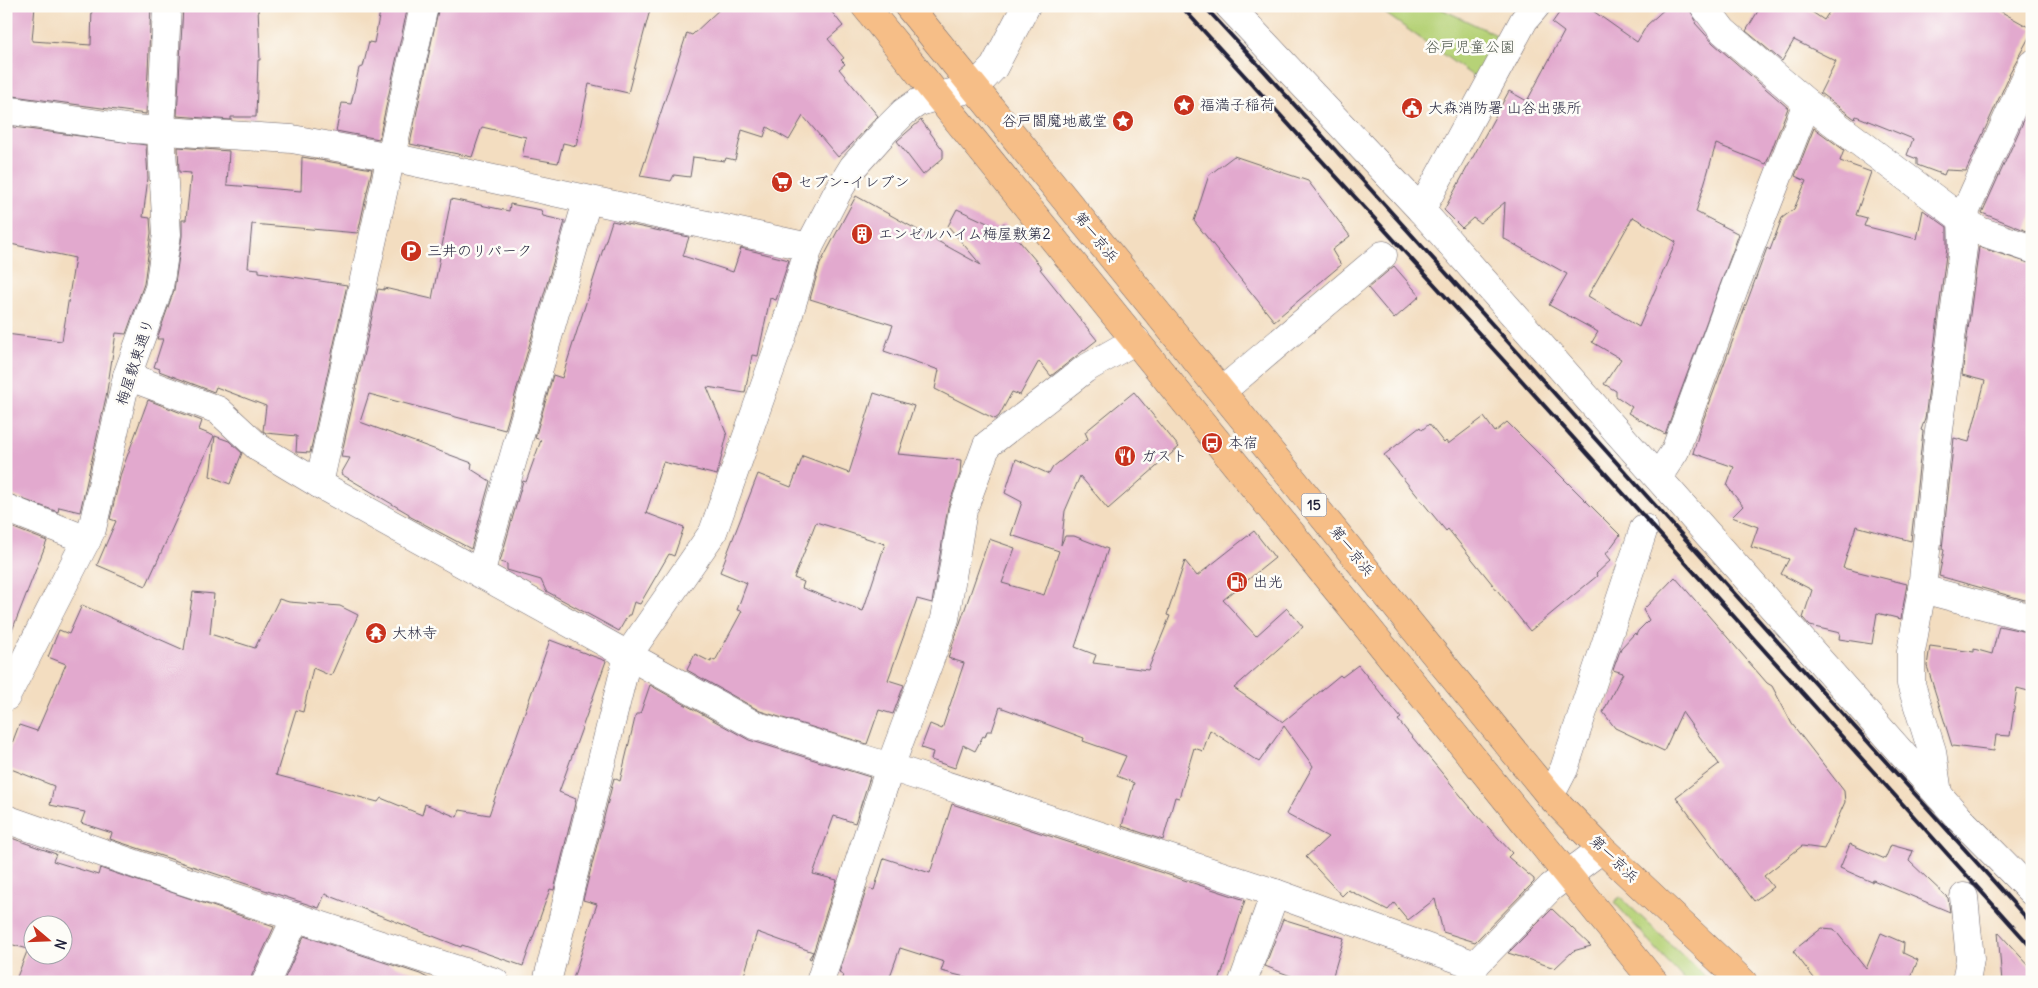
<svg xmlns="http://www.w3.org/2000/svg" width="2038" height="988" viewBox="0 0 2038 988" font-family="Delius,'Klee One',sans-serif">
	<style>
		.green { fill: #b6d277; stroke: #6c7a59 }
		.building { fill: #e2a9ce; fill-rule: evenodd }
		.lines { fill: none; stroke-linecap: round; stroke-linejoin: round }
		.minor-casing { stroke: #6b636a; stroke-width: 29 }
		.highway-casing { stroke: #6b636a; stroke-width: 29 }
		.minor { stroke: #fff; stroke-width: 28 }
		.highway { stroke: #f6be87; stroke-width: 28 }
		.rail { stroke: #22223b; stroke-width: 4 }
		.labels { text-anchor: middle; stroke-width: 5; stroke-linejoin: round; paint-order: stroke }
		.shield { fill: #fdfcf7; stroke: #646373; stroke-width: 1 }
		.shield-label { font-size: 14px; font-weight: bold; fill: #22223b }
		.park-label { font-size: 15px; fill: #4e574d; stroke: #fdfcf7 }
		.poi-label { font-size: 15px; fill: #22223b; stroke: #fdfcf7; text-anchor: start }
		.street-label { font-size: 15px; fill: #22223b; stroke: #fdfcf7 }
	</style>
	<rect width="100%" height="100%" fill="#fdfcf7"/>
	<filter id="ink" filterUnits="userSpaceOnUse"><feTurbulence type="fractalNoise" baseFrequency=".02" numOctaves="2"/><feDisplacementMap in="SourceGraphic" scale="10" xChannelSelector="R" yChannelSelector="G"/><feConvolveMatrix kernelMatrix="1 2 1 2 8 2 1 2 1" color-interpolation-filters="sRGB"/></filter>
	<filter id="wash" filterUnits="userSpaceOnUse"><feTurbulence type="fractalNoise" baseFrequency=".0096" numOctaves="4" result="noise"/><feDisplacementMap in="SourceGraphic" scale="20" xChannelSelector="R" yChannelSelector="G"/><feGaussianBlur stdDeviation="1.12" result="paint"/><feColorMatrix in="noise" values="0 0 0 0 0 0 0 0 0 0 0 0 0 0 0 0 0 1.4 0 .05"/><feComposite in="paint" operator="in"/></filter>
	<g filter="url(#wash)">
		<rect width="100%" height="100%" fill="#f3ddc0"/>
		<g class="green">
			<path d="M1375,6H1435L1503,38L1480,81Z"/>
			<path d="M1620,897L1711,982H1686L1614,902Z"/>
		</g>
		<g id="blocks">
			<g class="building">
				<path d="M6,6H35L32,41L91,45L92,6H151L146,114L6,95Z"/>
				<path d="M183,6H258L260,60H258L256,117H231V120L177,116Z"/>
				<path d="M381,6H408L379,139L336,131L342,103L351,104L359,68L363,67L369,42L374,43Z"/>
				<path d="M439,6H651L628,93L589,84L576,146L563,143L558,163L522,157L526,137L482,127L472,157L410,144Z"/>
				<path d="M723,6H827L843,26L828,39L844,58L841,60L845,64L839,69L878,116L852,144L838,157L803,116L789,140L767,127L764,137L742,130L735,160L726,158L725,161L693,157L690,177L674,175L671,181L640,176L687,33L692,35Z"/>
				<path d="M1564,6H1586L1637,42L1647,25L1668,6H1688L1696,21L1695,23L1713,43L1788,108L1766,164L1716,144L1696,212L1739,234L1665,434L1628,413L1632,407L1616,396V391L1604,384L1621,359L1592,342L1598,332L1549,305L1567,274L1503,238L1505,202L1480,223L1473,218L1462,228L1444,210L1509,91L1527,101L1564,32L1552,23ZM1633,217L1676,242L1639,327L1588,296Z"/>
				<path d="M1761,6H1803L1824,20L1833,6H1991L2032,29V32L2009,74H2010L1966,171L1946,170L1944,175L1917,165V159L1907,155L1913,139L1856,116L1855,119L1820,93L1836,61L1794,40L1782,61L1746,31Z"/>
				<path d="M2025,118L2032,121V216L2027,231L1982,213Z"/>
				<path d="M921,120L943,150V158L923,175L897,141Z"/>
				<path d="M6,126L146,145L148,178L143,217L150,218L151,233L144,284L126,334L116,333L106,397L80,512L59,507L58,512L6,493V334L62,341L75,258L6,243Z"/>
				<path d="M1814,128L1844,150L1840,161L1871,172L1856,215L1867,218L1864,226L1917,239L1923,210L1947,227V247L1925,419L1921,430L1923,431L1911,541L1856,526L1843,568L1907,584L1901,619L1877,613L1872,644L1839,639L1840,633L1810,626L1803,618L1812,590L1781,574L1789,559L1751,547L1758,527L1732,517L1743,506L1727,486L1734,467L1693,453L1699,433L1698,434L1767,248L1770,250L1782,218L1794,209L1806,181L1795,176Z"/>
				<path d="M178,147L229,151L227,185L301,191L302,157L372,169L358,233L252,224L248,268L259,269V272L347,285L310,453L296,452L297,436L266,433L263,431L266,406L216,387L214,392L159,371L160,369L154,367L163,339H157L174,290L182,236V220H186L191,173L179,172Z"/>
				<path d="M1234,156L1308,181L1350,236L1332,250L1341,265L1274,321L1194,221L1209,175Z"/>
				<path d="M856,196L981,265L948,226L957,209L998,228L1004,223L1042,268L1040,269L1097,340L1051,376L1039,361L1020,395L1012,392L999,416L995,419L935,389L939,370L884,351L893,325L810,299L820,264Z"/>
				<path d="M451,199L509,211L510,204L541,210L543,216L565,221L505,430L369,394L360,422L472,463L471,469L490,481L471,549L409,516V514L341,474L350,458L341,457L378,289L384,290V288L432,299Z"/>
				<path d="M612,221L689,237L683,256L733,272L741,248L789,260L776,300L770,298L758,356L752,355L745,393L707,387L727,435L717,475L663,462L646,513L684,527L674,556L669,554L640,604L634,602L630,615H628L619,631L546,591L541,580L507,570V564L500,562L523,481L526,482L541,440L535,438L553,375L562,378Z"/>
				<path d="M1979,247L2032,264V602L1939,576L1944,550L1942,549L1954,438L1969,442L1985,381L1962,375Z"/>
				<path d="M1394,266L1420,296L1394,319L1368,288Z"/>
				<path d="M1134,392L1179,447L1108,509L1080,476L1065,511L1061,545L1065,536H1074L1108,549L1075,647L1096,655L1093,663L1148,670L1170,616L1167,615L1185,561L1197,576L1254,531L1275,558L1223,600L1256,636L1287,608L1303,627L1234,688L1283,722L1340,675L1342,677L1358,665L1401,718L1398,720L1476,814L1512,853L1508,857L1534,879V882L1475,942L1443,932L1435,899L1408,920L1394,903L1388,910L1348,890L1342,896L1306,857L1328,837L1286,814L1313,766L1284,726L1259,762L1210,730L1203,751L1194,748L1179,798L1175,797L1163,840L1122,826L1134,783L1117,776L1126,756L1083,741L1084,738L1000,707L992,731H987L985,737L983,736L975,751L963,745L955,768L931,760L933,752L921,748L930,724L942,729L964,663L948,658L989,539L1015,548L1002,583L1044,595L1059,551L1011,535L1022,502L1005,493L1016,459L1049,474L1053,467L1088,439L1085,432Z"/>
				<path d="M874,393L914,406L898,454L961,460L960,474L948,507L932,603L917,599L888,680L904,685L893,714L879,710L867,744L760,711L687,670L695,654L711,662V659L715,661L742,611L737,610L747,583L720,572L758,474L791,487L803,456L849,473ZM816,522L885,544L863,611L802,588L804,582L794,578Z"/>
				<path d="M148,400L202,421L199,430L214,436L146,586L97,565L116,521L110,519L121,473Z"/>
				<path d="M1484,417L1495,432L1507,422L1620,535L1606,554L1611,560L1596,574L1597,576L1530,631L1448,529L1446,531L1384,455L1420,427L1422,430L1429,424L1444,443L1446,441L1448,444Z"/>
				<path d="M215,436L229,441L242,453L230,484L210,476Z"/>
				<path d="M6,525L47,541L8,641H6Z"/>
				<path d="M1675,577L1767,683L1772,686L1792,724L1844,791L1845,802L1824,849L1802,846L1764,876L1773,887L1754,901L1676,797L1719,764L1682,712L1664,751L1615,728L1603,712L1623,673L1613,670L1621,648L1635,633L1636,635L1638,631L1649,620L1643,610Z"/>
				<path d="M193,592L214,594L210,634L255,648L279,599L289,602L340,606L358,615L331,676L313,668L303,712L296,710L276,775L378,802L381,798L422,815L425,804L457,817L460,810L489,815L550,640L606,661L559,792L576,799L554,890L550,889L523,966L462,945L461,947L325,894L319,908L110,839L112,833L81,823L85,812L50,805L54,786L6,767V759L19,725L37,731L66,664L48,657L59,630L69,634L82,605L184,650Z"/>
				<path d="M1999,626L2032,633V692L2017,688L2010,736L1996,735L1994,751L1952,746L1927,666L1930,646L1974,652V649L1992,654Z"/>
				<path d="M650,685L749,740L870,777L855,823L834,816L813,874L837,880L811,959L809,958L813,952L757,932L742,982H572L597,904L583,900L614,778L620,781L636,714H640Z"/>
				<path d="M952,804L1245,900L1219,982H985L941,971L944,962L900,948L888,982H841L843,975L839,973L867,888L874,890L884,858L930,873Z"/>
				<path d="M6,836L56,854L53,861L98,875L100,868L274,927L252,975L251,982H15L28,949L6,943ZM32,926H62V956H32Z"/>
				<path d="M1850,844L1885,859L1891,845L1913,851L1909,861L1948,898L1950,912L1873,880L1872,882L1840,868Z"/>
				<path d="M1552,909L1591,946L1573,951L1555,968L1508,953Z"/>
				<path d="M1283,919L1344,938L1331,982H1306L1265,966Z"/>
				<path d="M1822,928L1834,929L1866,969L1881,933L1904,943L1903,953L1918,960L1909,982H1817L1793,951Z"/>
				<path d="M1998,932L2032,969V982H2002Z"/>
				<path d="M304,936L420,974L435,982H283Z"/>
			</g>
		</g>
	</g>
	<g filter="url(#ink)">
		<use href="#blocks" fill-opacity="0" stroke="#6b636a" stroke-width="1"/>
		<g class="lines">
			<g class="minor-casing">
				<g id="minor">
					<path d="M1229,6L1421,210L1959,818L2032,892"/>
					<path d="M1704,6L1723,31L1807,103L1962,219L1980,231L2032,249"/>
					<path d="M6,110L133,129L292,139L391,157L809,247"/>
					<path d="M1421,210L1524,20L1536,6"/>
					<path d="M127,376L218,410L259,448L319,484L754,725L890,767L1275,893L1475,965"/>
					<path d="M1222,391L1383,255"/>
					<path d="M1658,477L1675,451L1736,284L1807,103"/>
					<path d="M319,484L424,6"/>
					<path d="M6,508L87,540"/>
					<path d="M480,574L587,201"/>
					<path d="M1922,589L2032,618"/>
					<path d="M6,697L92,529L127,376L159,288L167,234L161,132L167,6"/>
					<path d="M1938,794L1932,751L1911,684V652L1922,589L1938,438L1963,248L1962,219L2032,64"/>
					<path d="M1550,796L1564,769L1644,528"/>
					<path d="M6,819L178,879L495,982"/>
					<path d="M1964,897L1970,959L1966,982"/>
					<path d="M266,982L296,917"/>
					<path d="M547,982L628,655L713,532L783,334L809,247L837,193L853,167L887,129L904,112L917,103L938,96L974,88L994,67L1026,6"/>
					<path d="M820,982L890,767L945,619L963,510L987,445L1085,369L1136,340"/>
					<path d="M1243,982L1275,893"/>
					<path d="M1471,982L1475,965L1551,887L1602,849"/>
				</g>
			</g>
			<g class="highway-casing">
				<g id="highway">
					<path d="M865,6L1654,982"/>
					<path d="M908,6L1550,796L1602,849L1743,982"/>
				</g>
			</g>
			<use href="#minor" class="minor"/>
			<use href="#highway" class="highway"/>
			<g class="rail">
				<path d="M1181,6L1505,362L2032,948"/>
				<path d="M1204,6L1265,72L2032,924"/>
			</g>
		</g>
	</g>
	<defs>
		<g id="sight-disc" transform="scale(1.125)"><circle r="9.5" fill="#c8321e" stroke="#fdfcf7"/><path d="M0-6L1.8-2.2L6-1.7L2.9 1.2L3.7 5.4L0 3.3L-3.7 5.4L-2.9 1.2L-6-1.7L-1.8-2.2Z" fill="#fff"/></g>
		<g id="civic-disc" transform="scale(1.125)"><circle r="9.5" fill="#c8321e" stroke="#fdfcf7"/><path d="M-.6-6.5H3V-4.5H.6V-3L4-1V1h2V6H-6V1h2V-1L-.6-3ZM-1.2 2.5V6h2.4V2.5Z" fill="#fff"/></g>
		<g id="supermarket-disc" transform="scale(1.125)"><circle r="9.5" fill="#c8321e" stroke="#fdfcf7"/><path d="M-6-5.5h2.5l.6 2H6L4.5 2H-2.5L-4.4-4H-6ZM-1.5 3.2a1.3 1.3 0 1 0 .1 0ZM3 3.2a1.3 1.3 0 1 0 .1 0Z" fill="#fff"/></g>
		<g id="building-disc" transform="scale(1.125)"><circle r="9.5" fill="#c8321e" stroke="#fdfcf7"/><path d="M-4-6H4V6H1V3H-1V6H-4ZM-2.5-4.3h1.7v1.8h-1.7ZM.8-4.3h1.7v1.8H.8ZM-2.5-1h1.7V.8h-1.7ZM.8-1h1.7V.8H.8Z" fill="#fff"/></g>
		<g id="parking-disc" transform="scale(1.125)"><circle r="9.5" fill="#c8321e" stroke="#fdfcf7"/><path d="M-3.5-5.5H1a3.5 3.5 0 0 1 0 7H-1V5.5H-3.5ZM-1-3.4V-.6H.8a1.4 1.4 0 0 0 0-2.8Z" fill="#fff"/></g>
		<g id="bus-disc" transform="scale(1.125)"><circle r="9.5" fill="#c8321e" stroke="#fdfcf7"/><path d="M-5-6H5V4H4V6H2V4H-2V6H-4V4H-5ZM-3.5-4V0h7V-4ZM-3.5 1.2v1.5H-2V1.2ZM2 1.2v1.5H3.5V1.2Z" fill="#fff"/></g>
		<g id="restaurant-disc" transform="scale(1.125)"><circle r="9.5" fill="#c8321e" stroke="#fdfcf7"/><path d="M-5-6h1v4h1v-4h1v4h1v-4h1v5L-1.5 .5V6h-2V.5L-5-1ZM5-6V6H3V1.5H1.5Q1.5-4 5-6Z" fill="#fff"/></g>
		<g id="fuel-disc" transform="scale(1.125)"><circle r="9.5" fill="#c8321e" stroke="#fdfcf7"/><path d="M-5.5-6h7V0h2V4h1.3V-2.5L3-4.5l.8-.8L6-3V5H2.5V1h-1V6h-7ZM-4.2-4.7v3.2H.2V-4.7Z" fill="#fff"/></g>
		<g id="temple-disc" transform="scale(1.125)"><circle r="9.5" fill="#c8321e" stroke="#fdfcf7"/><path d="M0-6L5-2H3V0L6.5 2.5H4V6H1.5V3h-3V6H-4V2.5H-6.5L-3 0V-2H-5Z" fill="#fff"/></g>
	</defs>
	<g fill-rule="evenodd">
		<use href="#sight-disc" x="1184" y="105"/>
		<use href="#civic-disc" x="1412" y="108"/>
		<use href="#sight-disc" x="1123" y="121"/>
		<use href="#supermarket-disc" x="782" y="182"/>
		<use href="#building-disc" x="862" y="234"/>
		<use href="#parking-disc" x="411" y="251"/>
		<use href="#bus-disc" x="1212" y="443"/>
		<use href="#restaurant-disc" x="1125" y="456"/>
		<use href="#fuel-disc" x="1237" y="582"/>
		<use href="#temple-disc" x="376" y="633"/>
	</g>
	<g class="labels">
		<rect class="shield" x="1301.5" y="493.5" width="25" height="23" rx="4"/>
		<g class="shield-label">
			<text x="1314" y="510">15</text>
		</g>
		<g class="park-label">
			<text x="1470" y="52">谷戸児童公園</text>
		</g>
		<g class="poi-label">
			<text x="1200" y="110">福満子稲荷</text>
			<text x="1428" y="113">大森消防署 山谷出張所</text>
			<text x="1107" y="126" text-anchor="end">谷戸閻魔地蔵堂</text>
			<text x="798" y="187">セブン-イレブン</text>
			<text x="878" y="239">エンゼルハイム梅屋敷第2</text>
			<text x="427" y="256">三井のリパーク</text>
			<text x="1228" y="448">本宿</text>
			<text x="1141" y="461">ガスト</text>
			<text x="1253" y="587">出光</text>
			<text x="392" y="638">大林寺</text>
		</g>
		<g class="street-label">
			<text transform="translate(1096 237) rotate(51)" y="5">第一京浜</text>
			<text transform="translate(135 362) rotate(-72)" y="5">梅屋敷東通り</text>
			<text transform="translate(1352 551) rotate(51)" y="5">第一京浜</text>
			<text transform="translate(1614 859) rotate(44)" y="5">第一京浜</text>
		</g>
	</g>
	<rect width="2038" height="988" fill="none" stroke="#fdfcf7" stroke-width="25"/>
	<g transform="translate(48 940) rotate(109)"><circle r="24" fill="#fdfcf7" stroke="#a5a5ac"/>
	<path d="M0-4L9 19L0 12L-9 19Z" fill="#c8321e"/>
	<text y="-8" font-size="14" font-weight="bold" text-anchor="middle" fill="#22223b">N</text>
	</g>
</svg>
